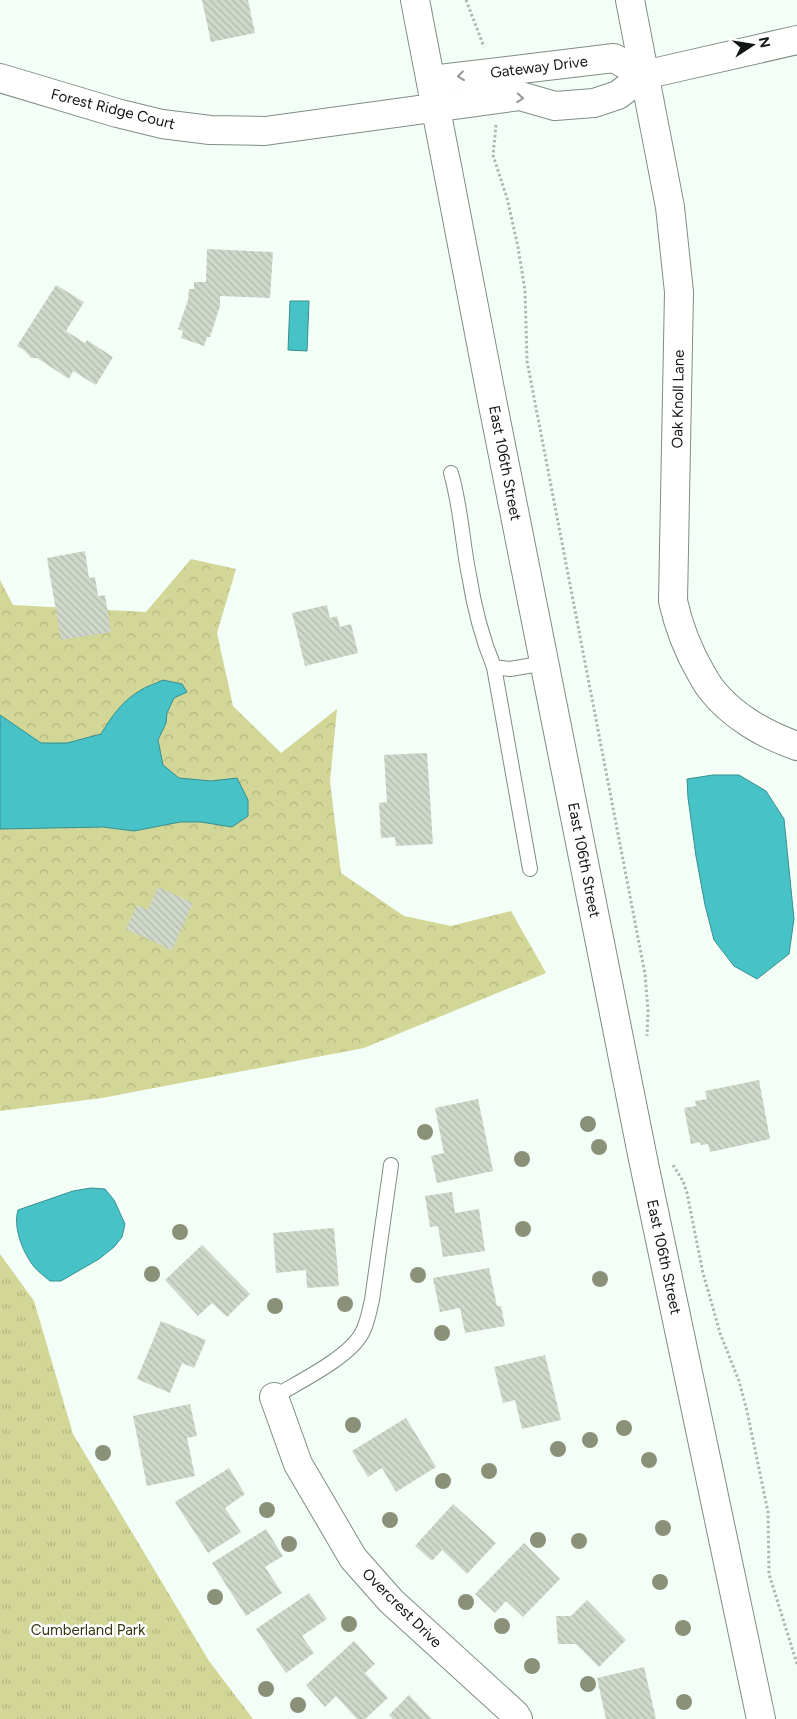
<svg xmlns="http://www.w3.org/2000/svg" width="797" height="1719" viewBox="0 0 797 1719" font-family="Figtree,sans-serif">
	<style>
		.forest { fill: url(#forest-crowns) }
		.park { fill: url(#park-tufts) }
		.water { fill: #47c3c7; stroke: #368f90 }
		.building { fill: url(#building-back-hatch) }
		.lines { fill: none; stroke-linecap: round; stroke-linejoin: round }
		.service-casing { stroke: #7f8d83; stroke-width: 16 }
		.minor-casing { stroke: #7f8d83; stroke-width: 30 }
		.secondary-casing { stroke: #7f8d83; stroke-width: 30 }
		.path { stroke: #aeb7b0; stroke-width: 3; stroke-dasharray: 2.5 2.5; stroke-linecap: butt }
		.service { stroke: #fff; stroke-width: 14 }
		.minor { stroke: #fff; stroke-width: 28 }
		.secondary { stroke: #fff; stroke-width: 28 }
		.tree { fill: #8b9179 }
		.oneway { stroke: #939694 }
		.labels { text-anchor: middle; stroke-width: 5; stroke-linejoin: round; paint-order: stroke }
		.street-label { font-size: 15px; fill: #101511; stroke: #fff }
		.park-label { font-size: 15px; fill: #363713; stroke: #fff }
	</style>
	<defs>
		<pattern id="forest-crowns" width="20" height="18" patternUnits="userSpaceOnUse" patternTransform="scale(1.25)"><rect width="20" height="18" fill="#d2d696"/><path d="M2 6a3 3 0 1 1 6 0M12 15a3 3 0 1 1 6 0" fill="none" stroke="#b3b780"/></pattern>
		<pattern id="park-tufts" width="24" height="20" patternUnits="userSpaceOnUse" patternTransform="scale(1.25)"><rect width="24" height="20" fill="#d2d696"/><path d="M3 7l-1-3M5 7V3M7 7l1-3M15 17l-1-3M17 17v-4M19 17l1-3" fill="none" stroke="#b3b780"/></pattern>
		<pattern id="building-back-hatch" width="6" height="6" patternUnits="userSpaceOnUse" patternTransform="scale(1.25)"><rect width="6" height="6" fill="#cfd8ca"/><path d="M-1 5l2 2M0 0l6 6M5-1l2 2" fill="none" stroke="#b1b8ac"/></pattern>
	</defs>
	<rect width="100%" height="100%" fill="#f3fff6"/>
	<path class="forest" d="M191,559L236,569L217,633L233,706L281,753L337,709L330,781L341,873L404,916L451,926L511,911L546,973L364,1048L102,1098L0,1111V580L13,605L146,612Z"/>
	<path class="park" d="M0,1254L34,1301L73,1434L209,1661L253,1719H0Z"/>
	<g class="water">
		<path d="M290,301H309L307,351L288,350Z"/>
		<path d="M163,680L182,684L187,692L174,698L167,713L166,723L158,740L163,765L179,778L211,781L237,778L248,800V816L232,827L201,822H180L134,831L103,827L0,829V715L41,743H67L101,734C111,717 123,700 141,690C147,686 155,684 163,680Z"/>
		<path d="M713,775H739L766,791L784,819L794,919L789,954L757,979L734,966L714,940L705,905L696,856L688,798L687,779Z"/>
		<path d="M91,1188L105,1189L114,1200L125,1224L122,1237L114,1247L99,1259L61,1281H50C44,1276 36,1270 32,1264C22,1250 13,1227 18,1210L73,1191Z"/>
	</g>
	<g class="building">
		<path d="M202,0H248L255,33L211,42Z"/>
		<path d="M207,249L273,252L270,298L220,296V306L210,337H207L204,346L181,338L183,331L178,329L188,300L189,289H194V282H206Z"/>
		<path d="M56,285L84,302L66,331L85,343L87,340L113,357L96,385L73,371L69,379L37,358H31L25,351L17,346Z"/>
		<path d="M85,551L89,578L95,577L98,596L105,595L111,632L61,640L47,558Z"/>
		<path d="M327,605L330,618L337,616L340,627L351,624L358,653L305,666L292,613Z"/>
		<path d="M427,753L433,844L396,846L395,837L381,838L379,803L387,802L384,755Z"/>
		<path d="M158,887L193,903L172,950L126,929L137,905L148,910Z"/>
		<path d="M759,1080L770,1139L710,1152L708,1144L701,1145L700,1142L691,1144L684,1108L696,1106L695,1101L707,1099L705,1091Z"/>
		<path d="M478,1099L493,1171L437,1183L431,1156L444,1153L435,1108Z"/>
		<path d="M452,1192L455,1213L479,1209L485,1251L443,1257L438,1226L430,1227L425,1196Z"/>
		<path d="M334,1228L339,1286L307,1288L306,1270L276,1273L273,1233Z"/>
		<path d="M202,1245L250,1294L227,1317L212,1303L198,1316L165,1280Z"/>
		<path d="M489,1268L497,1306H501L505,1326L465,1333L460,1308L440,1312L433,1278Z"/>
		<path d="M161,1321L206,1340L194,1368L182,1363L170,1393L137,1379Z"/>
		<path d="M545,1355L561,1420L522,1429L515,1400L503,1403L494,1367Z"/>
		<path d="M190,1404L197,1436L187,1438L195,1476L147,1486L133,1416Z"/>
		<path d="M406,1418L436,1467L396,1492L382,1468L368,1477L352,1451Z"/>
		<path d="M229,1468L245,1494L225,1508L241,1532L208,1553L175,1502Z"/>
		<path d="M453,1504L496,1543L467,1574L442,1550L432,1561L415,1546Z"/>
		<path d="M266,1529L283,1556L265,1567L282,1593L246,1616L212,1563Z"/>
		<path d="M524,1543L560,1579L523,1617L506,1601L495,1613L475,1594Z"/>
		<path d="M309,1593L327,1619L302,1636L314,1653L286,1673L256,1629Z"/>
		<path d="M587,1600L626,1640L599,1667L576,1644H558L556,1616H571Z"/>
		<path d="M354,1641L375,1664L365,1673L388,1698L365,1719H357L336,1696L325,1707L306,1685Z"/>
		<path d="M644,1667L656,1719H606L597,1678Z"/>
		<path d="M409,1695L425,1712L432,1719H393L389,1715Z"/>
	</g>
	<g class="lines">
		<g class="service-casing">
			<g id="service">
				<path d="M451,473C461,507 462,541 469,575C474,607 482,638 494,667L510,669L545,663"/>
				<path d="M494,667L530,869"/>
				<path d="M274,1397C298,1382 349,1358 362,1333C368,1322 369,1311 372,1300L391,1165"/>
			</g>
		</g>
		<g class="minor-casing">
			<g id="minor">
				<path d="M630,0L670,207L679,292L673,601C679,628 687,649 701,673C704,678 707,684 711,689C732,716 765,735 797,746"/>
				<path d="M0,78L117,113L162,124L210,130L265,131L520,96L555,106L594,103L618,95L644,75L797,40"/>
				<path d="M431,80L614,58L644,75"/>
				<path d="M274,1397L298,1464L353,1558L391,1601L515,1714L518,1719"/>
			</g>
		</g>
		<g class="secondary-casing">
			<path id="secondary" d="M415,0L492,400L643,1159L761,1719"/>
		</g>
		<g class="path">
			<path d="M466,0L484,47"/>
			<path d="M496,125L493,155L507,198L518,247L525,291L527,361L645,974L648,1010L647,1036"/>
			<path d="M673,1165L683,1181L687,1193L703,1273L713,1308L720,1333L739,1381L747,1411L768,1512L769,1574L797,1664"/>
		</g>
		<use href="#service" class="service"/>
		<use href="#minor" class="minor"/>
		<use href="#secondary" class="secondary"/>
	</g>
	<g class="tree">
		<circle cx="588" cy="1124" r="8"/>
		<circle cx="425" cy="1132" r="8"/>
		<circle cx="599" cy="1147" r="8"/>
		<circle cx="522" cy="1159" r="8"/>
		<circle cx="523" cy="1229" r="8"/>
		<circle cx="180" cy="1232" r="8"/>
		<circle cx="152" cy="1274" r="8"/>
		<circle cx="418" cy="1275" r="8"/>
		<circle cx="600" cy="1279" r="8"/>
		<circle cx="345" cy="1304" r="8"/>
		<circle cx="275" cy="1306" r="8"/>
		<circle cx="442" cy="1333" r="8"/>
		<circle cx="353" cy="1425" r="8"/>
		<circle cx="624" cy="1428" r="8"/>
		<circle cx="590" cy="1440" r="8"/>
		<circle cx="558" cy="1449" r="8"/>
		<circle cx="103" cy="1453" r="8"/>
		<circle cx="649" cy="1460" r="8"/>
		<circle cx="489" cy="1471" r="8"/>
		<circle cx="443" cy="1481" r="8"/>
		<circle cx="267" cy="1510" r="8"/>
		<circle cx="390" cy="1520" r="8"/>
		<circle cx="663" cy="1528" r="8"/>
		<circle cx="538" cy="1540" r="8"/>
		<circle cx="579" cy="1541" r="8"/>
		<circle cx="289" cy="1544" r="8"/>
		<circle cx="660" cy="1582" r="8"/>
		<circle cx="215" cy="1597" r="8"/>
		<circle cx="466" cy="1602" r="8"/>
		<circle cx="349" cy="1624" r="8"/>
		<circle cx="502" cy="1626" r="8"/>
		<circle cx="683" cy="1628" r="8"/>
		<circle cx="532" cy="1666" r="8"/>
		<circle cx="588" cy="1684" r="8"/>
		<circle cx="266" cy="1689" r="8"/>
		<circle cx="684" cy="1702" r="8"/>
		<circle cx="298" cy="1705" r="8"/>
	</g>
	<defs><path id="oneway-chevron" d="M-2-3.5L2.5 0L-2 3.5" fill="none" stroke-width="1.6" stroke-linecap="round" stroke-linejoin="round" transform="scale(1.25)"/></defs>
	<g class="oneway">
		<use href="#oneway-chevron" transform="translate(461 76) rotate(173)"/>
		<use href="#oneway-chevron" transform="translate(520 98) rotate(4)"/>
	</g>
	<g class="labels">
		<g class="street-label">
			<text transform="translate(539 67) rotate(-7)" y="5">Gateway Drive</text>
			<text transform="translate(113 109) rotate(14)" y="5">Forest Ridge Court</text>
			<text transform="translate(678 399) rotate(-89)" y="5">Oak Knoll Lane</text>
			<text transform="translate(505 463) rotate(79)" y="5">East 106th Street</text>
			<text transform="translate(584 860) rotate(79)" y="5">East 106th Street</text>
			<text transform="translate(664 1257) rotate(78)" y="5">East 106th Street</text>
			<text transform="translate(402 1608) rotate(45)" y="5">Overcrest Drive</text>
		</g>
		<g class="park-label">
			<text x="88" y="1635">Cumberland Park</text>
		</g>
	</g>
	<g transform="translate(752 45) rotate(78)" stroke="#ffffff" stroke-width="4" paint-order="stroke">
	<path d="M0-4L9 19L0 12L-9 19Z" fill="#101511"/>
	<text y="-8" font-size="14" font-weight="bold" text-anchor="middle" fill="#101511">N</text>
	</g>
</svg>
